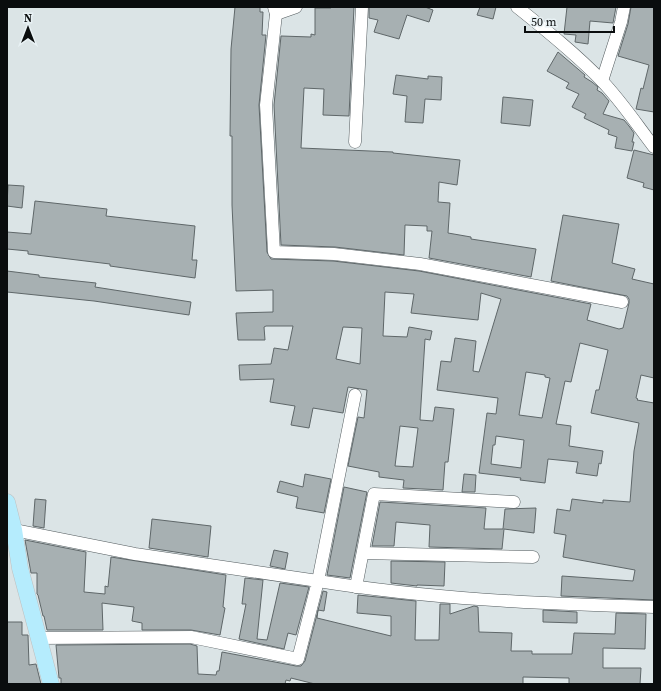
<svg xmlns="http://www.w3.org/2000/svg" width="661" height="691" viewBox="0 0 661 691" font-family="'Source Serif 4',serif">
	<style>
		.building { fill: #a7b0b2; stroke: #5f6769; fill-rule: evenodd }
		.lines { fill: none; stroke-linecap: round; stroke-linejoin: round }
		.minor-casing { stroke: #545c5f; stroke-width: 13 }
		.major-casing { stroke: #bfc0c0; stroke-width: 17 }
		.minor { stroke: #fff; stroke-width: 12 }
		.major { stroke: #b5ecfd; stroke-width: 16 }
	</style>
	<rect width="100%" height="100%" fill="#dbe4e6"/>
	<g class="building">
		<path d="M235,7H260V12H263L262,35H266L259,105L267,252L271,259L333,261L419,271L591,304L587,320L619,329L623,328L629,303V299L627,296L551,281L563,215L619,224L612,263L635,269L632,279L654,284V378L641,375L636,398L638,399L637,400L654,403V600L561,596L562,576L633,581L635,570L563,557L566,535L554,533L557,509L570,511L572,499L603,503V500L630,502L634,451L639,423L591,413L596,390H599L608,350L580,343L571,382L565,381L556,424L571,426L569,446L603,451L601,464L599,463L597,476L576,473L578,462L548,459L545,483L520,480L521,478L479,473L487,413L496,414L498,398L437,390L441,361L451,362L455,338L476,341L473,371L479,372L501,299L481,293L478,320L411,313L414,294L385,292L383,336L407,337L409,327L432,331L430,340L425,339L420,420L433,421L435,407L454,409L448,462H445L443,490L403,488L404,480L379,477V472L348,466L358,417L364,418L367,390L348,387L343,413L313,408L309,428L291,425L295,406L270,402L274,379L240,380L239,365L271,364L274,348L288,350L293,326H266L264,327L265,340H238L236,313L273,312V290L236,291L232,205V136H230L231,49ZM343,327L362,328L360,364L336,359ZM526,372L545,375V377L550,378L542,418L519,415ZM400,426L418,428L413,467L395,466ZM496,436L524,440L521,468L491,464L493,445H495Z"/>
		<path d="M331,7H354L349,116L323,115L324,89L304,88L301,148L393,152V153L460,160L457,185L439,182L438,202L450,203L448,233L471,237V239L536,249L531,277L429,258L432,231H427V226L405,225L404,255L335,247L281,245L274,105L281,36L311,37V34L315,35V8H331Z"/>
		<path d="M369,7H425L433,10L429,22L407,15L399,39L374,32L378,20L369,18Z"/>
		<path d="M480,7H496L493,19L477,15Z"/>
		<path d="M567,7H616L613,23L590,21L588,44L575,42L576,35L564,34Z"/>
		<path d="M631,7H654V112L636,109L641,88L643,89L649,65L618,56L628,24Z"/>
		<path d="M558,52L585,75L584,77L592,82L598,87L597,90L602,93L609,101L603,114L624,120L629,126L634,133L632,142H634L632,151L615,148L617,137L608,134L609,130L584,118L586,114L572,107L579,94L566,88L569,83L547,71Z"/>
		<path d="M396,75L428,79V76L442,77L441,100L425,99L423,123L405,122L407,96L393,94Z"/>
		<path d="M503,97L533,100L530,126L501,123Z"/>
		<path d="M634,150L654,155V190L643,187L644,183L627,178Z"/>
		<path d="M8,185L24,186L22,208L7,206Z"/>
		<path d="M35,201L107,209L106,216L195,226L192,260H197L195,278L110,266V264L28,254V251L7,249V232L31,234Z"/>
		<path d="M7,271L39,275V277L96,283L95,287L191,302L189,315L94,301L7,292Z"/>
		<path d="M305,474L331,479L324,513L296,508L298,497L277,492L280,481L303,487Z"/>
		<path d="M464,474L476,475L475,492H462Z"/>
		<path d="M344,487L367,492L350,578L327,575Z"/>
		<path d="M35,499L46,500L44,528L33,526Z"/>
		<path d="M380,502L486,508L484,529H503L505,509L536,508L534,533L504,529L502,549L429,547L430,525L396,522L394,546H372Z"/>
		<path d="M152,519L211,526L208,557L149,548Z"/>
		<path d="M25,540L86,552L84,592L105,594V586L108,587L111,557L226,575L223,607L225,608L220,635L191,630H142V623L132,621L134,607L102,603L103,630H47L44,616H43L38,595L37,594V573H31Z"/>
		<path d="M274,550L288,553L285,569L270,566Z"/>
		<path d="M391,561L445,562L444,586L417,585V586L391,583Z"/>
		<path d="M245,578L263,580L257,639L267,640L280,583L309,587L296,635L288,633L284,649L239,639L246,604H242Z"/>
		<path d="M323,591L327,592L324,611L318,610L317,618L391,636V616L357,613L358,595L416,601L415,640H439L440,604H450V614L474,606L478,607L479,632L512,633L511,651H532V654H572L574,633L615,634L616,613L646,614L645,649L603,648V668H641L640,684H569V678L523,677V684H315L291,678L290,681L286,680L285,684H61V678H59L56,645L190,644L197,646L198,674L216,675L217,671H219L222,652L296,666H301L305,661Z"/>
		<path d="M543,610L577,612V623L543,622Z"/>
		<path d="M7,622H22V635H28L29,665L36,664L41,684H7Z"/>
	</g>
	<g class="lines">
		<g class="minor-casing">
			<g id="minor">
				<path d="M274,7L276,14L296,7"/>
				<path d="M517,7C546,30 576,54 602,81C622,102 637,125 654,147"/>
				<path d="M276,14L266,105L274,252L334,254L420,264L622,302"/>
				<path d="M602,81L621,22L624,7"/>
				<path d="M355,142L362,7"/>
				<path d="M355,395L318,581C429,599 542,604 654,607"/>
				<path d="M14,530L135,554L318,581L298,659L191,637L38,638"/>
				<path d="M363,553L533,557"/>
				<path d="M356,587L374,494L514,502"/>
			</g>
		</g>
		<g class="major-casing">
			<path id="major" d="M7,502L14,530L20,568L51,684"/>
		</g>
		<use href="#minor" class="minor"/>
		<use href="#major" class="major"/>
	</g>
	<rect width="661" height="691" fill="none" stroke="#0a0d0e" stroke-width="16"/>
	<g transform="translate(28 28)" stroke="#e8f1f4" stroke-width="3" paint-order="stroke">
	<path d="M0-3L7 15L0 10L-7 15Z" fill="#0a0d0e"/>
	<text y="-6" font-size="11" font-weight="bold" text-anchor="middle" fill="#0a0d0e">N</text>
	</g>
	<path d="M525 26v6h89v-6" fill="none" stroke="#0a0d0e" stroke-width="2"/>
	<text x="531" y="26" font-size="12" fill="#0a0d0e" stroke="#e8f1f4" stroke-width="3" paint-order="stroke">50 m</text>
</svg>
